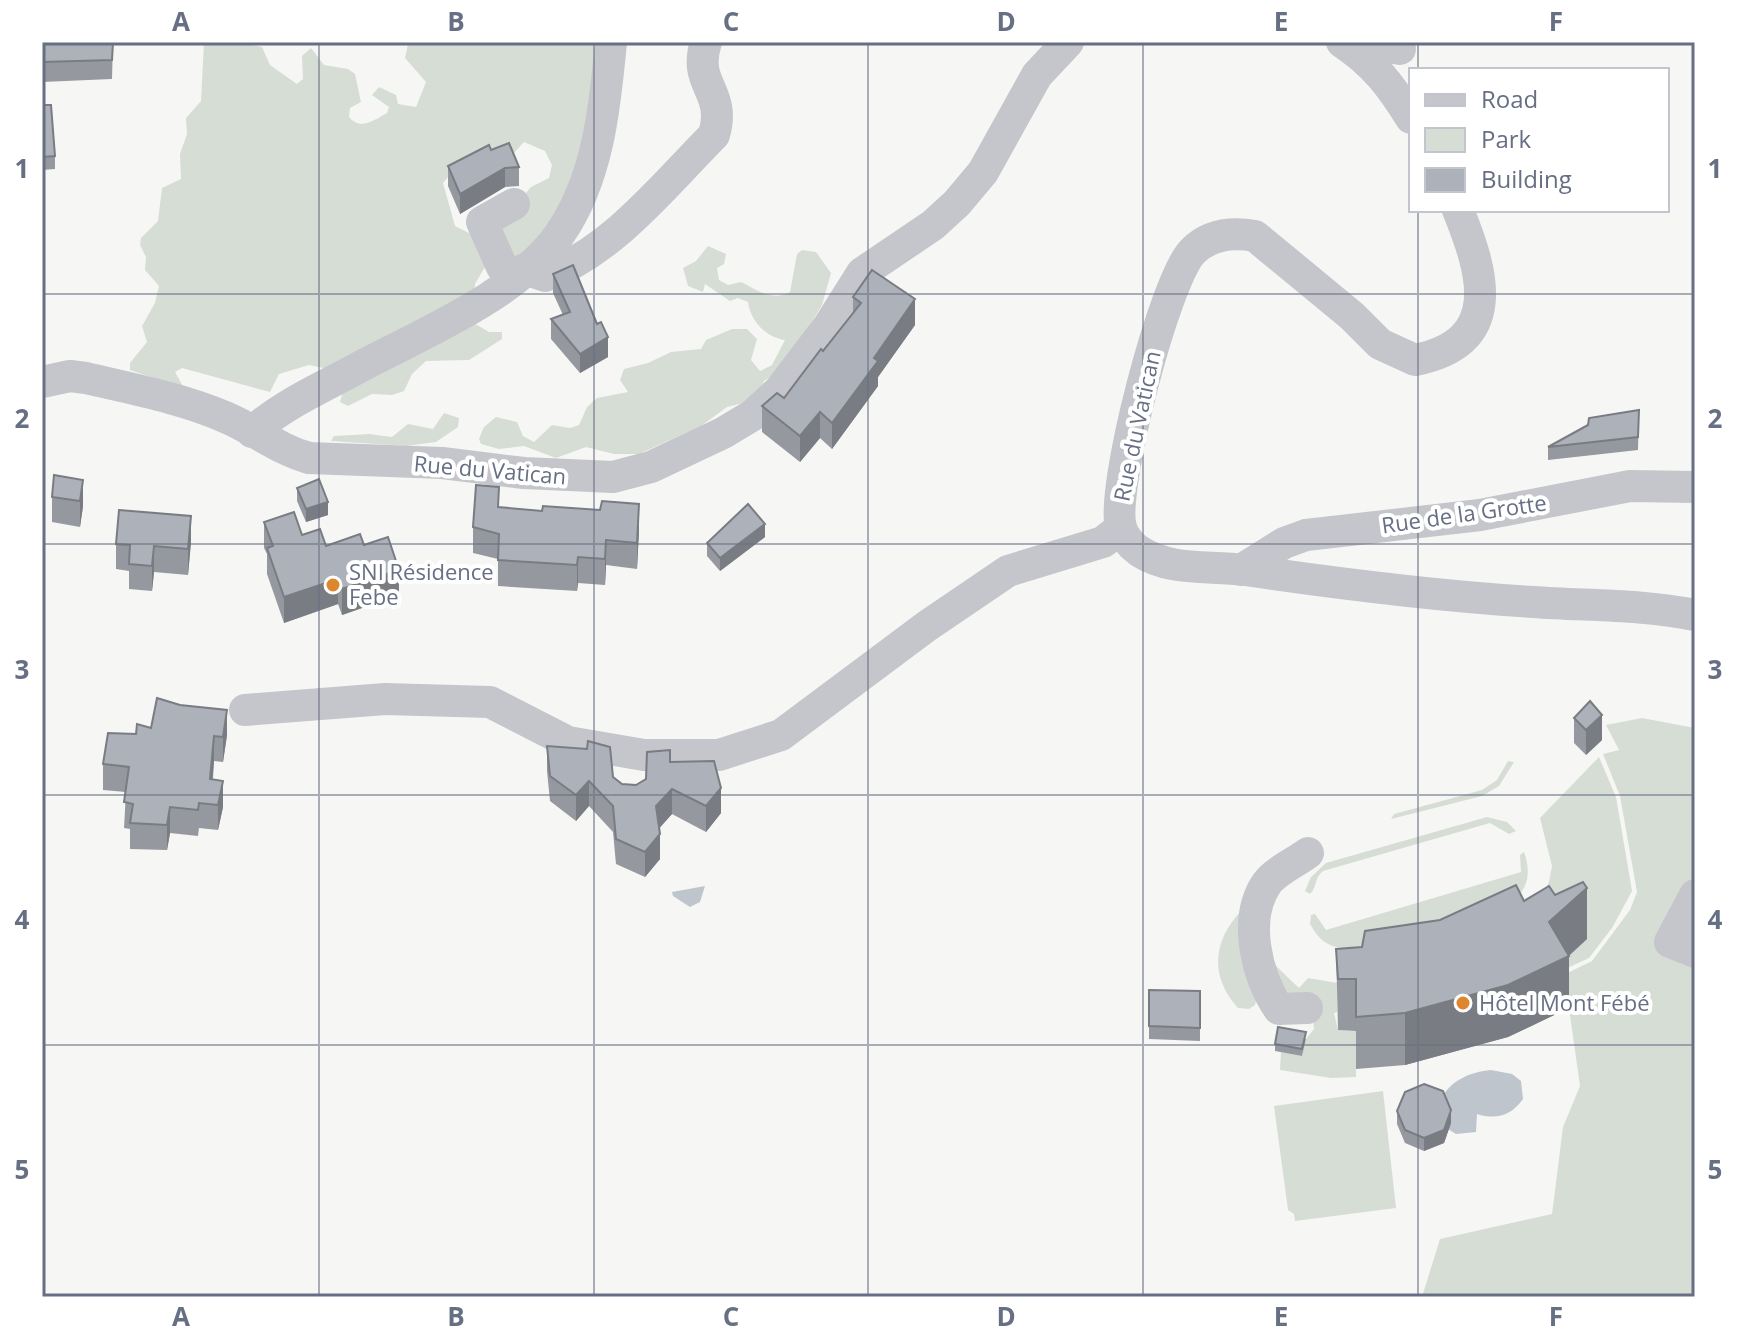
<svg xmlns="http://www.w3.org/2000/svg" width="1737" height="1339" viewBox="0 0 1737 1339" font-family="'Open Sans',sans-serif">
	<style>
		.green { fill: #d6ddd5 }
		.water { fill: #bec5cd }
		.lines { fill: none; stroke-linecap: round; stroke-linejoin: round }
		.minor { stroke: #c5c6cb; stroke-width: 32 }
		.wall { fill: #95989f }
		.shaded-wall { fill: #797c82 }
		.building { fill: #adb1b9; stroke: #797c82; stroke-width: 2 }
		.grid { fill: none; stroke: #676f84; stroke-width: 2; stroke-opacity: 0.55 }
		.poi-dot { fill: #dd862d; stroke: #fff; stroke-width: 3 }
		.labels { text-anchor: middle; stroke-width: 8; stroke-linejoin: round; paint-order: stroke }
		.street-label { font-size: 22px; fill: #676f84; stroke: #fff }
		.poi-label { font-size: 22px; fill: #676f84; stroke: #fff; text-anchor: start }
		.neatline { fill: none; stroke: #676f84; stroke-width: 3 }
		.grid-label { font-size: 26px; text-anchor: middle; font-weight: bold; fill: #676f84 }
	</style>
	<rect width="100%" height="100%" fill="#f6f7f4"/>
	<g class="green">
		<path d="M204,42H238L262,47L270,65L297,84L303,79L302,56L311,48L324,65L348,69L355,74L361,102L350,108L349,117C361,131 374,120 387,113L389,107L372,95L379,87L396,95L398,104L416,107L426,82L405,58L408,44L413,42H602L606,152L516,263L496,228L531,187L549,178L552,165L545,151L524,142L514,153L448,177L443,183L455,226L475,236L485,267L475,284L472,322L489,332H502V339L469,360L426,361L412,374L404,391L392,395L372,394L348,406L340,402L343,391L328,369L309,365L279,374L270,392L182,368L175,372L184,388L130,370V363L147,342L142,326L155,303L159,286L145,270L146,257L140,245L141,238L158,221L162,188L181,179L180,154L187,134L186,118L201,101Z"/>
		<path d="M708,246L726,254L724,264L717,268L719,280L728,285L741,282C756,289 771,302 790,292L797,254L802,250L816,252L831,273L822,305L810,325L782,370L764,381L755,400L727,407L701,426L639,454H614L586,447L556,458L524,446L499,449L481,444L479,439L484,427L496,417L517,422L523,436L534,442L552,425L570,428L579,425L587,407L597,398L628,392L620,380L624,369L648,363L671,352L701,349L706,340L732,329H747L757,339L751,360L760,371L772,365L785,340C766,338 750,320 748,302L738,298L730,301L705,284L703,292L688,286L683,268L696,261Z"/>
		<path d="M444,413L459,418L458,427L436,442L406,446L331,441L334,436L369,434L392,437L408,424L433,429Z"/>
		<path d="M1642,718L1695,728V1297H1422L1440,1239L1552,1214L1563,1127L1580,1086L1569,1008L1553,980L1592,961L1630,910L1637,892L1620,796L1603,754L1619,750L1606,725Z"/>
		<path d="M1599,757L1616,797L1632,891L1612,928L1589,958L1550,976L1541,897L1549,882L1552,866L1540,818Z"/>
		<path d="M1508,761L1514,762L1499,786L1482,796L1391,819L1394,814L1482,790L1497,780Z"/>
		<path d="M1487,817L1507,822L1516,831L1509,834L1490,823L1323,871C1314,878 1317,888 1310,894L1305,891L1311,877L1326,863Z"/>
		<path d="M1524,852C1530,869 1530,885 1516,898C1496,918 1366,953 1337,947C1324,945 1316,935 1310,924L1311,915L1315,914L1326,930L1521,872L1520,855Z"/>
		<path d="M1241,911L1258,993L1255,1005L1249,1009L1238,1008C1209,976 1213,941 1241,911Z"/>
		<path d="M1275,965L1299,988L1308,978L1337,983V1012L1334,1013L1338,1030L1356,1031V1077L1331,1078L1280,1070L1281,1052L1302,1056L1306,1039L1314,1029L1311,999L1290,994L1267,974Z"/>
		<path d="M1383,1091L1396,1208L1295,1221L1294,1214L1288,1210L1274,1106Z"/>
	</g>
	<g class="water">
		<path d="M705,886L700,902L690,907L673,896L672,892Z"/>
		<path d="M1491,1070L1512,1074L1521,1081L1523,1099C1511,1116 1496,1120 1477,1114L1476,1132L1456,1134L1448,1129L1441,1099C1451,1080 1470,1072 1491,1070Z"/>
	</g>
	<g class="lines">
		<g class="minor">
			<path d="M1342,42C1374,63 1391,86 1411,118"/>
			<path d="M1352,42L1400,49"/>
			<path d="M514,204L482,222L502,267L515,277"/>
			<path d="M1458,210C1484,274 1504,342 1415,360L1380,344L1352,316L1255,236C1232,232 1210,234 1193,251C1165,278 1110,490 1121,528C1124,537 1131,545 1139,551C1171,572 1209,565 1245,570C1341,584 1436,596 1533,602C1589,606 1639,604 1695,615"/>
			<path d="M525,269L545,276C613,251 664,185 714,135C727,90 692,86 706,42"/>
			<path d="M42,382L70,376L86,378C132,389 181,398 225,417C254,429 277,449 309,458L442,463L524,473L613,477L651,467L723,433L753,415L780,390L828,327L862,273L933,225L957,203L983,172L1037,75L1068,42"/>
			<path d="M252,432C282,405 321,388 356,369C421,334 516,296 559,235C598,180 605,107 611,42"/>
			<path d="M1241,570L1284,543L1306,535L1480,515L1630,486L1695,487"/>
			<path d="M245,710L385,699L490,702L568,742L644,755H719L781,735L927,626L1008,571L1103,542L1121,528"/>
			<path d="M1695,895L1670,942L1695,952"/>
			<path d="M1307,1008L1279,1009C1257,977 1242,919 1267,883C1276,871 1296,862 1308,853"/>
		</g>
	</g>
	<g class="wall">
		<path d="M42,42H113L112,79L42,82Z"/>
		<path d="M42,105L55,156V169L42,170Z"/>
		<path d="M491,150L519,167V186L505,187L460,214L448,186V166Z"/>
		<path d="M553,274L608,357L580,373L551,339V319L563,315L553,293Z"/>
		<path d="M853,297L915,325L878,377V386L832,449L820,438L800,462L762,432V406L784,398L853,313Z"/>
		<path d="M1639,410L1638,450L1548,460V447Z"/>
		<path d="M83,480V506L80,527L52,522V497Z"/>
		<path d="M297,488L328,515L306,522L297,501Z"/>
		<path d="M499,508L639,530L637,569L606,565L605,585L578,583L577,591L498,586V559L473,553V527Z"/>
		<path d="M264,522L302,535L326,546L364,545L399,595L342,615L338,604L284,623L267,574V554L264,548Z"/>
		<path d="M765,537L720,571L707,556V543Z"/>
		<path d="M191,542L188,575L154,572L152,591L129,589V571L116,569V544Z"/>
		<path d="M1574,718L1602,740L1586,755L1574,743Z"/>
		<path d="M151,728L227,735L223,762L214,761L213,779L223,807L218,830L199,828L198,836L170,833L167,850L130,849V829L124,828L126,792L103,790V764L136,734Z"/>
		<path d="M547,746L613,777L622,784L636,785L670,762L721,813L706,832L672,814L659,828L660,859L645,877L616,864L613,832L589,806L576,821L550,801L547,771Z"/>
		<path d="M1555,895L1587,939L1569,956V1008L1508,1037L1405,1065L1356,1069V1031L1338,1030L1336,949L1362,947L1440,920L1524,901Z"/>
		<path d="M1149,990L1200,991V1041L1149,1039Z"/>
		<path d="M1306,1039L1302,1056L1275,1051V1044Z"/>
		<path d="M1397,1111L1451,1123L1444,1143L1424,1151L1405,1143L1397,1124Z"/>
	</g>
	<g class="shaded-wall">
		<path d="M505,168V187L460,214V194Z"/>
		<path d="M915,299V325L878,377V386L832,449V423L874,358Z"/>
		<path d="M608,337V357L580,373V354Z"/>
		<path d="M820,412V438L800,462V436Z"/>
		<path d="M83,480V506L80,527V501Z"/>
		<path d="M328,502V515L306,522V509Z"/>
		<path d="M639,504V530L637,569V543Z"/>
		<path d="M191,516V542L188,575V549Z"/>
		<path d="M765,524V537L720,571V558Z"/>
		<path d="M606,540V565L605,585V559Z"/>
		<path d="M154,546V572L152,591V566Z"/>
		<path d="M578,557V583L577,591V565Z"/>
		<path d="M399,570V595L342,615V589Z"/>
		<path d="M338,579V604L284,623V597Z"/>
		<path d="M227,710V735L223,762V737Z"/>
		<path d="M1602,715V740L1586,755V730Z"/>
		<path d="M214,736V761L210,804V779Z"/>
		<path d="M223,781V807L218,830V805Z"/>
		<path d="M589,781V806L576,821V795Z"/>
		<path d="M721,788V813L706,832V806Z"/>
		<path d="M672,789V814L656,832V806Z"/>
		<path d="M170,807V833L167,850V825Z"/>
		<path d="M660,834V859L645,877V852Z"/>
		<path d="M1587,888V939L1567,957L1569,956V1008L1508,1037L1405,1065V1013L1549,922Z"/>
		<path d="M1451,1110V1123L1444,1143L1424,1151V1138Z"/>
	</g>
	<g class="building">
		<path d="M42,42H113L112,60L42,62Z"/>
		<path d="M42,105H51L55,156L42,157Z"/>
		<path d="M509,143L519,167L505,168L460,194L448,166L489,145L491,150Z"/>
		<path d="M573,265L597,324L601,322L608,337L580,354L551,319L570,312L553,274Z"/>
		<path d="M872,270L915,299L874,358L878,361L832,423L820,412L800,436L762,406L777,393L784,398L821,349L823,351L861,303L853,297Z"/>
		<path d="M1639,410L1638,437L1548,447L1588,425L1589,418Z"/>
		<path d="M54,475L83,480L80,501L52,497Z"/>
		<path d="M319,479L328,502L306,509L297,488Z"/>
		<path d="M476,485L499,487L498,507L542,511L543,506L600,510L602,501L639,504L637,543L606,540L605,559L578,557L577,565L498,560L499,534L473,527Z"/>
		<path d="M748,504L765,524L720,558L707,543Z"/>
		<path d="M119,510L191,516L188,549L154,546L152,566L129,564L130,545L116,544Z"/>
		<path d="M294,512L302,535L320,529L326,546L360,534L364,545L388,537L399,570L342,589L338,579L284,597L267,548L273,546L264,522Z"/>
		<path d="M157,698L180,705L227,710L223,737L214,736L210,779L223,781L218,805L199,803L198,810L170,807L167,825L130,823L133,804L124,802L129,767L103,764L108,733L136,734L137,724L151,728Z"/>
		<path d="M1590,701L1602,715L1586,730L1574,718Z"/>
		<path d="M588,741L610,747L613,777L622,784L636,785L646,779L647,752L670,750V762L714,761L721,788L706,806L672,789L656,806L660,834L645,852L616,839L613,806L589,781L576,795L550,776L547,746L587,749Z"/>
		<path d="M1583,882L1587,888L1549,922L1569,956L1508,985L1405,1013L1356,1017V979H1338L1336,949L1362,947L1365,931L1440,920L1516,885L1524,901L1549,886L1555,895Z"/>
		<path d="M1149,990L1200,991V1028L1149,1026Z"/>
		<path d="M1278,1027L1306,1032L1302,1049L1275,1044Z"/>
		<path d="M1424,1084L1443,1091L1451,1110L1444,1130L1424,1138L1405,1130L1397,1111L1405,1092Z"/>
	</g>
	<path class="grid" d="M319,42V1297M594,42V1297M868,42V1297M1143,42V1297M1418,42V70M1418,210V1297M42,294H1695M42,544H1695M42,795H1695M42,1045H1695"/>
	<g class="poi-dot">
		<circle cx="333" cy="585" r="8"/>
		<circle cx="1463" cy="1003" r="8"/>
	</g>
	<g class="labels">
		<g class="street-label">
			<text transform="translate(1137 426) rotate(-78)" y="8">Rue du Vatican</text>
			<text transform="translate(490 470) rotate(5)" y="8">Rue du Vatican</text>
			<text transform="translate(1464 514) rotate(-8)" y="8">Rue de la Grotte</text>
		</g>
		<g class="poi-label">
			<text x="349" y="580">SNI Résidence<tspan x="349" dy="25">Febe</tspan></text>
			<text x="1479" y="1011">Hôtel Mont Fébé</text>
		</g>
	</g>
	<rect width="1737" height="1339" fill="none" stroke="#ffffff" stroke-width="88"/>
	<rect x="1409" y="68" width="260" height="144" fill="#ffffff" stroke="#c2c5ce" stroke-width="2"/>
	<rect x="1425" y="94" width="40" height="12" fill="#c5c6cb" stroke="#c2c5ce" stroke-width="2"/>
	<text x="1481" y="108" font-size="24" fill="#676f84">Road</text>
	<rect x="1425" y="128" width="40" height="24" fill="#d6ddd5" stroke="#c2c5ce" stroke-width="2"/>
	<text x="1481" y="148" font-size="24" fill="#676f84">Park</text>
	<rect x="1425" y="168" width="40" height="24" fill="#adb1b9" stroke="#c2c5ce" stroke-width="2"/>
	<text x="1481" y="188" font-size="24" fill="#676f84">Building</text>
	<rect x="44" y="44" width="1649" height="1251" class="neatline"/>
	<g class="grid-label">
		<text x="181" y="31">A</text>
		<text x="456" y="31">B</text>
		<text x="731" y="31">C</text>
		<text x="1006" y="31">D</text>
		<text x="1281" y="31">E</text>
		<text x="1556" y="31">F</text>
		<text x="22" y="178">1</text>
		<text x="1715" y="178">1</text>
		<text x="22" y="428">2</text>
		<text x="1715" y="428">2</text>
		<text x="22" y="679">3</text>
		<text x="1715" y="679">3</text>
		<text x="22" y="929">4</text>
		<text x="1715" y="929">4</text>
		<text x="22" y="1179">5</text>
		<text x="1715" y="1179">5</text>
		<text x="181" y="1326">A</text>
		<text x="456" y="1326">B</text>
		<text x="731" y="1326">C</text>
		<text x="1006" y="1326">D</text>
		<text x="1281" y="1326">E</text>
		<text x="1556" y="1326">F</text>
	</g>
</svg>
